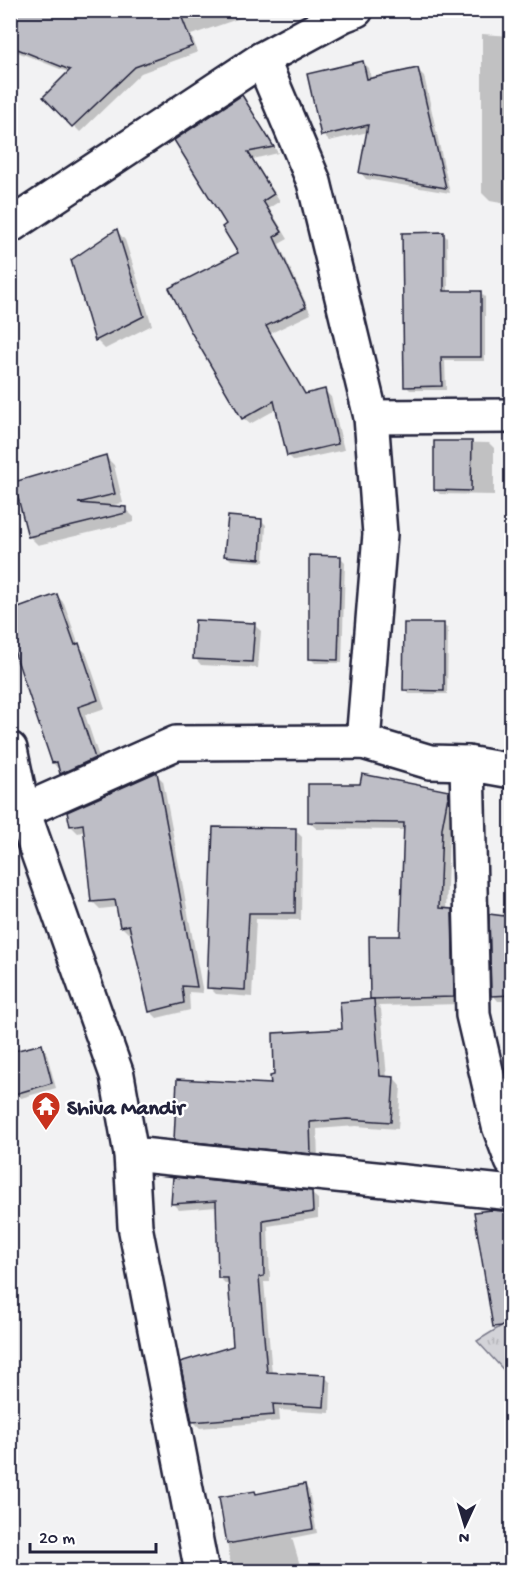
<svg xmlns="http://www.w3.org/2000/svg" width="522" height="1582" viewBox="0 0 522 1582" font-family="'Gochi Hand',sans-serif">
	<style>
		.grass { fill: url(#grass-tufts); stroke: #7a7a8a; stroke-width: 1.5 }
		.shadow { fill: #0003 }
		.building { fill: #bebec6; stroke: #22223b; stroke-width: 1.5 }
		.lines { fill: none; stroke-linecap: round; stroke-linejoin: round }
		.minor-casing { stroke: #22223b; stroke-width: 38 }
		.minor { stroke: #fff; stroke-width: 33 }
		.labels { text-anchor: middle; stroke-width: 5; stroke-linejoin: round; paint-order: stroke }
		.poi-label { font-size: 22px; font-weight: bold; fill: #22223b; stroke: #fff; text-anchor: start }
	</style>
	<defs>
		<pattern id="grass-tufts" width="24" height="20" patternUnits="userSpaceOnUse" patternTransform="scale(1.5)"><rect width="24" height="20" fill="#d3d3d8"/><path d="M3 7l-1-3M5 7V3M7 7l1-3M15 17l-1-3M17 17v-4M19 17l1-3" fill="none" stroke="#b5b5ba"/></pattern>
	</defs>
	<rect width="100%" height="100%" fill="#f2f2f3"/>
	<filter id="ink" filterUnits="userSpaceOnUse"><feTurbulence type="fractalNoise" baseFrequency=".0167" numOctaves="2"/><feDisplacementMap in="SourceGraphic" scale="12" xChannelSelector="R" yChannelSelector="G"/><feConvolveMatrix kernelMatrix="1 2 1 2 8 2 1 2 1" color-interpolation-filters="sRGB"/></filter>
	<g filter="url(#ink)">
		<path class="grass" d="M511,1324V1378L477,1341L503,1325Z"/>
		<g class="shadow">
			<path d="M10,10H264L191,35L198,52L141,73L80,132L45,97L70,73L10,49Z"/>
			<path d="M482,34L512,36V205L490,201L482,193Z"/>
			<path d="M363,62L369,68L371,80L418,70L424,76L450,193L366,179L361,173L368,132L329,141L323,135Z"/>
			<path d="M242,97L248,104L278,153L253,159L280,201L269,208L288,239L279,244L311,314L271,333L307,395L325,391L331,397L344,450L294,461L288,455L277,409L250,424L243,418L241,254L228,225Z"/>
			<path d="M10,128L14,131L10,145Z"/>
			<path d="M117,231L125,240L152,325L105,349L96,340L72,260Z"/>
			<path d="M443,233L447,238L448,292H480L485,297V361H445L446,390H410L406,386Z"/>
			<path d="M436,442L489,443L494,448V495L440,494L435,490Z"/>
			<path d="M105,456L114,465L123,503L108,506L125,509L134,517V522L38,545L29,536Z"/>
			<path d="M262,521L266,525L264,562L231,560L226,555Z"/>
			<path d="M341,558L345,562L342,663H315L310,658Z"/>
			<path d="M512,587V611L504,606Z"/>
			<path d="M57,596L64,603L79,646L86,653L105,708L85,715L102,766L69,781L53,763Z"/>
			<path d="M254,625L261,631L258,668L201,665L195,658Z"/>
			<path d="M443,625L448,629L447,694H409L405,689Z"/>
			<path d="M156,774L163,781L203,993L189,992L190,1010L157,1018L150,1011L132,932L128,933L121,926L118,907L100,909L93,902L85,831L78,833L71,826Z"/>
			<path d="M448,792L456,800L449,836L446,910L451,911L458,918L461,1004L378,1006L381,1009L387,1078H394L401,1086L398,1129L356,1126L317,1129L318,1160L184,1147L176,1139L272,1086L344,1031L342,1003L374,1001L372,998L402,937L405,830L317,829L309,822Z"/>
			<path d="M215,829L295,830L302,837L301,920L256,919L252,997L216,994L209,987Z"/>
			<path d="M512,853V1091L504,1059L503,1001H498L493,995L502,917Z"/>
			<path d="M41,1046L46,1051L56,1088L21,1098L17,1093Z"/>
			<path d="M311,1193L318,1199V1218L268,1226L270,1282H264L272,1374L325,1377L331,1383L330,1413L279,1410L280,1421L200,1428L194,1422L234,1347L230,1284H226L219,1277L217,1207L179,1210L173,1204Z"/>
			<path d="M305,1486L309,1491L317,1533L292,1538L302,1572H232L220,1498L255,1492L257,1495Z"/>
		</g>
		<g class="building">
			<path d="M10,10H179L193,46L135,67L72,127L43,97L70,70L10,46Z"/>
			<path d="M363,61L367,79L418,68L446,188L359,173L368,125L321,136L307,74Z"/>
			<path d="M242,95L274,147L248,152L274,194L263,201L282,232L274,237L306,307L266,326L305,394L325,389L338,444L287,456L274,401L242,419L191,332L169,288L238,253L222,227L226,224L174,140Z"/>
			<path d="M117,229L144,316L95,341L71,260Z"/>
			<path d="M444,232V291H481V357H441L442,386L404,387L402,233Z"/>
			<path d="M434,441H472L471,491L434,490Z"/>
			<path d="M106,455L115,494L78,503L126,507V513L28,537L14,482Z"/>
			<path d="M228,516L262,519L260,559L224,556Z"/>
			<path d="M309,555L341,556L338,660L309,659Z"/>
			<path d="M57,594L75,645L79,643L98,700L78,707L95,758L60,774L57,762L52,763L10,639V611Z"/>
			<path d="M195,620L255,623L252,662L193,659Z"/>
			<path d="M404,623H444V691L403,690Z"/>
			<path d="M157,772L197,987L182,986L184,1003L149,1012L129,925L120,927L115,900L91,902L83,824L70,826L67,812Z"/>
			<path d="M362,774L449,791L442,828L439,908L452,909L454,997L370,999L369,936H400L404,823L308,822V784H360Z"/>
			<path d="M213,827L296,828L295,913H249L245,990L207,988Z"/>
			<path d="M489,914L512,917V995L491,996Z"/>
			<path d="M374,999L380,1076L394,1077L391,1122L347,1119L310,1122L311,1154L174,1140L177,1079L271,1084L270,1076L274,1075L273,1033L342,1029L340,1002Z"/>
			<path d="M42,1044L52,1083L15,1094L10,1076V1052Z"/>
			<path d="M173,1177L312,1191L313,1212L263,1220L264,1276L259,1277L267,1372L326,1375L324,1407L273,1404L274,1415L192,1422L180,1362L233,1346L228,1278H218L216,1201L171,1204Z"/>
			<path d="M491,1210L512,1212V1325L493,1327L474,1212Z"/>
			<path d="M305,1484L313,1529L227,1544L219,1497L255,1491L256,1494Z"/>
		</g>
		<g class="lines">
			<g class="minor-casing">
				<g id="minor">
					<path d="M262,59L314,182L371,417L380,534L363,742"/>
					<path d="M10,226L262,59L343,15L356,10"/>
					<path d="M371,417L512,416"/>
					<path d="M10,749L23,811L117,1075L131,1154L135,1226L202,1572"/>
					<path d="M512,771L467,763L473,1015L499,1126L512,1161"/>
					<path d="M23,811L176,743L363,742L430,762L467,763"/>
					<path d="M131,1154L512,1193"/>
				</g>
			</g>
			<use href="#minor" class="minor"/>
		</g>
	</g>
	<defs>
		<g id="temple-pin" transform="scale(1.5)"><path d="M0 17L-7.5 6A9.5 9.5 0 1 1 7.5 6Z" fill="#c8321e" stroke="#fff"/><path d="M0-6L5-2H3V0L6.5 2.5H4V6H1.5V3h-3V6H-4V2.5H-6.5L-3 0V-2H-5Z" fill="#fff"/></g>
	</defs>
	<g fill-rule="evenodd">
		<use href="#temple-pin" x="46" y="1106"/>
	</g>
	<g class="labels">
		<g class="poi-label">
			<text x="67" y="1114">Shiva Mandir</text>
		</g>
	</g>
	<rect width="522" height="1582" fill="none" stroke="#fff" stroke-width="36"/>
	<rect x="18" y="18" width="486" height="1546" fill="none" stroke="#22223b" stroke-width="2" filter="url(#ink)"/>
	<g transform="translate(465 1525) rotate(184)" stroke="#ffffff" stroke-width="4.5" paint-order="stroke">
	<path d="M0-4.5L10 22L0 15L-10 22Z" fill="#22223b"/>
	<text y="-9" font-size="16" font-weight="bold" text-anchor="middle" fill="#22223b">N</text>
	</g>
	<path d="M30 1543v9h126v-9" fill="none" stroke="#22223b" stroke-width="3"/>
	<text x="39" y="1543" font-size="18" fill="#22223b" stroke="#ffffff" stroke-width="4.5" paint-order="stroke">20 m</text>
</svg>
